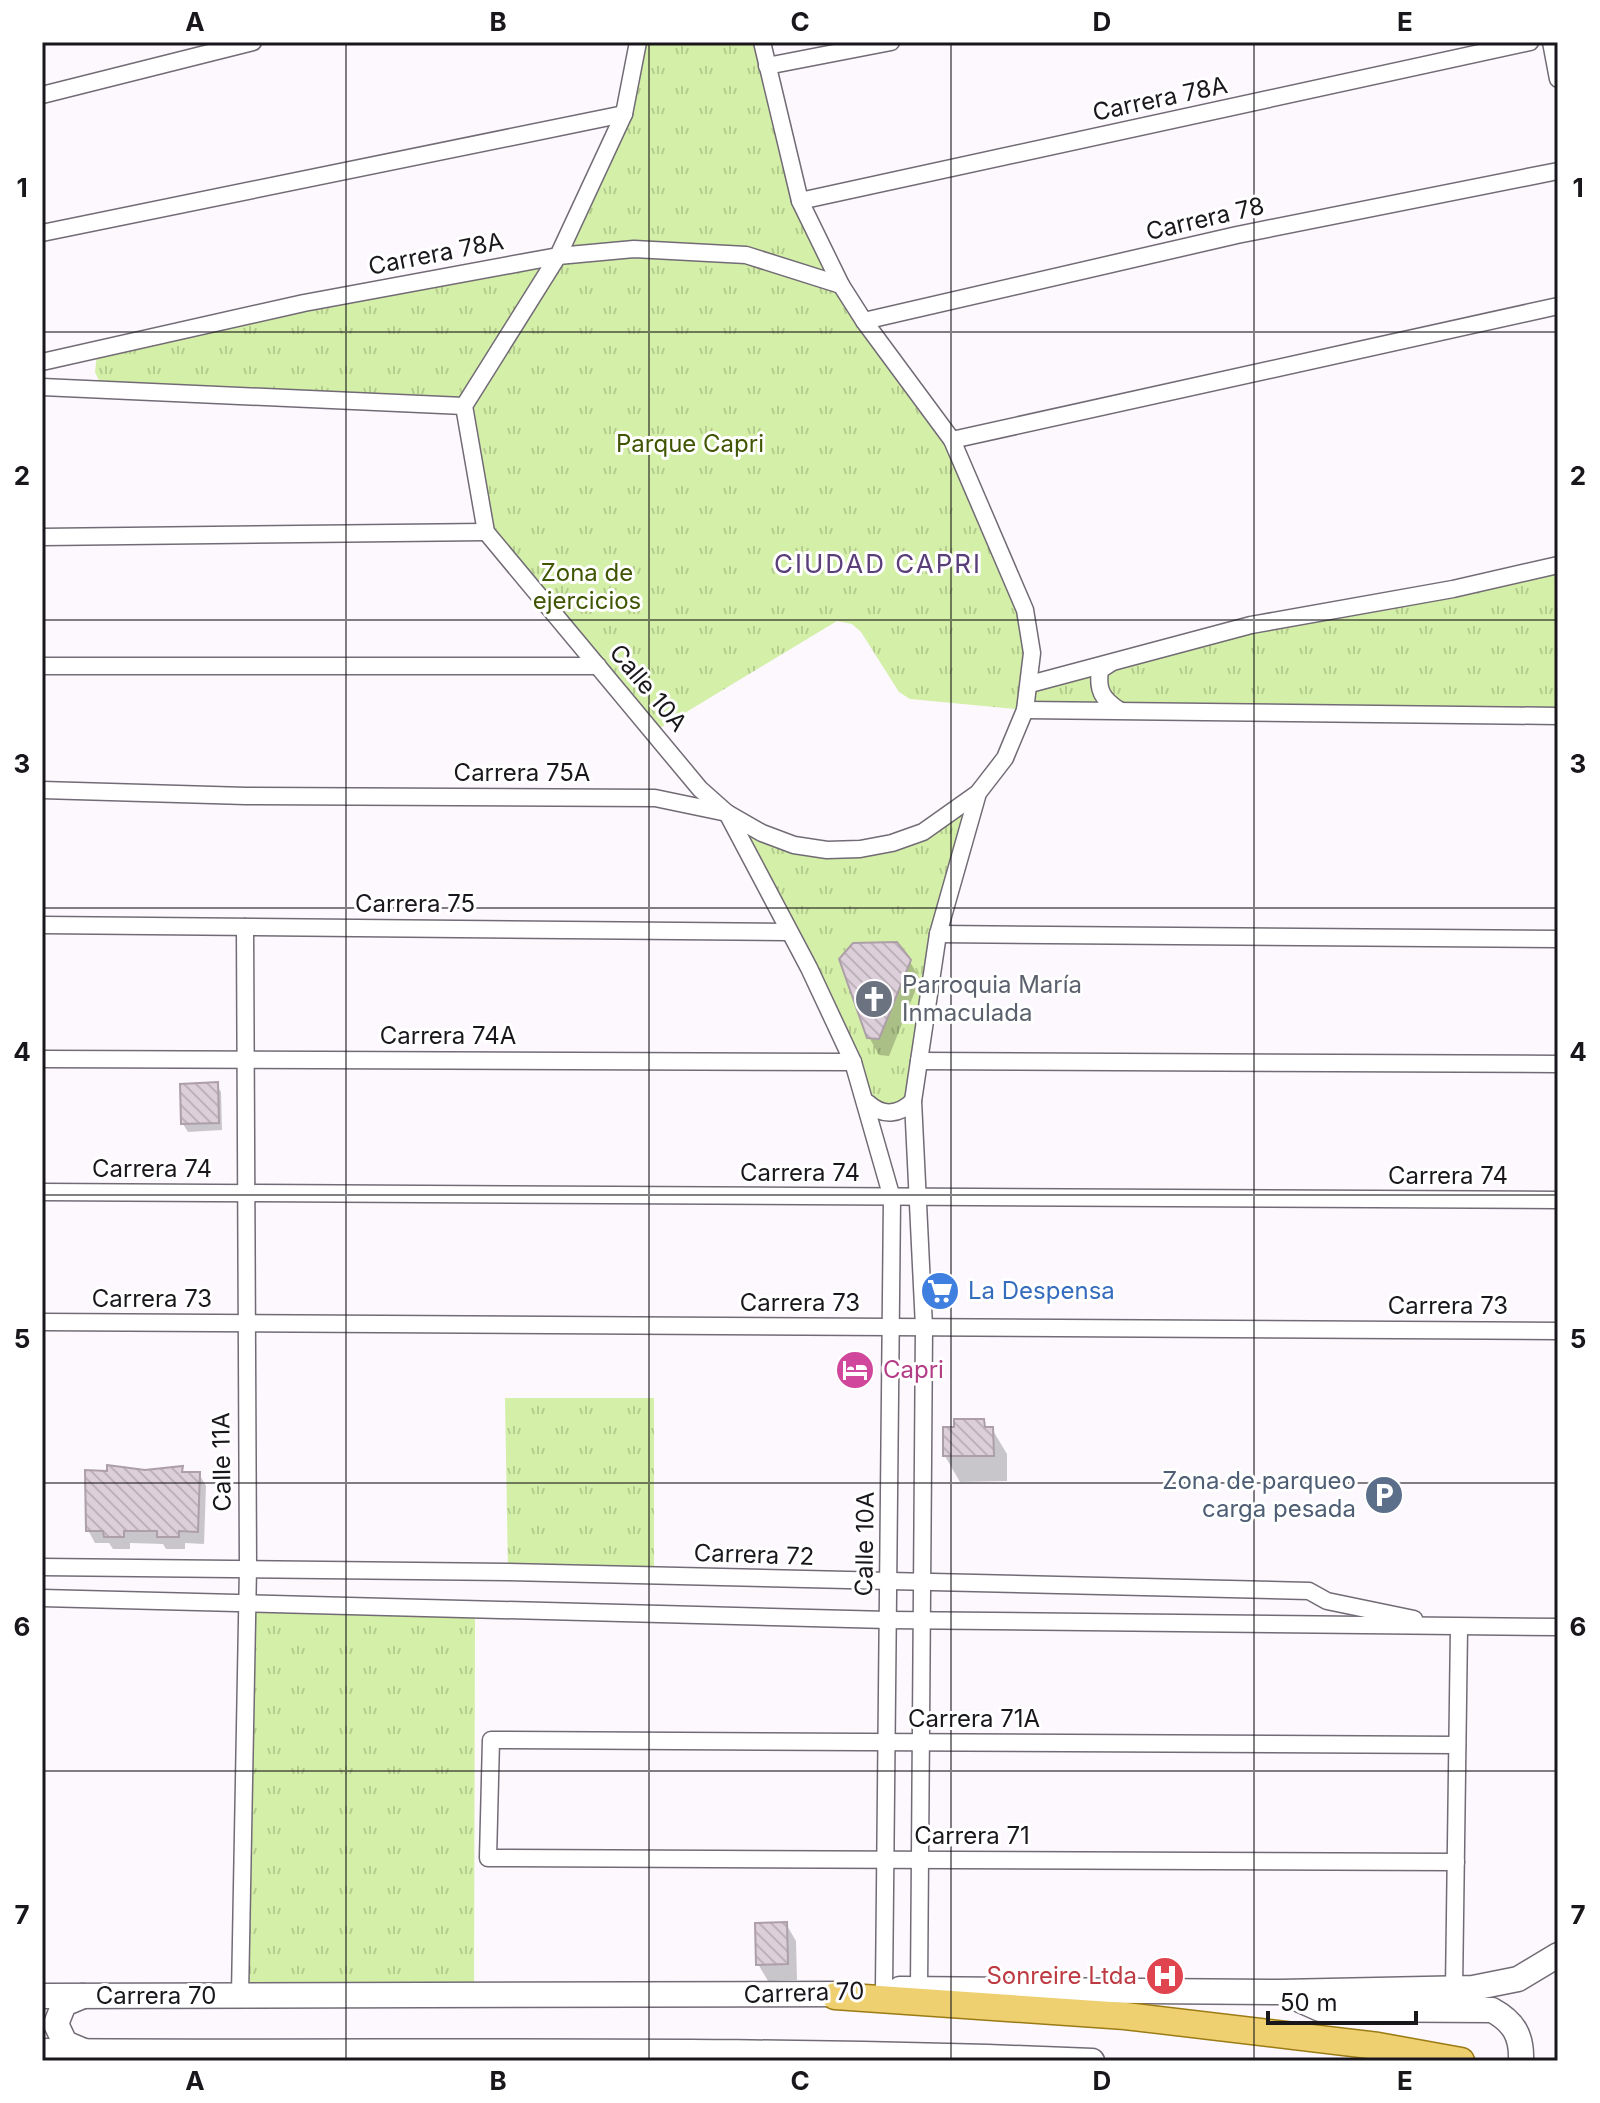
<svg xmlns="http://www.w3.org/2000/svg" width="1600" height="2103" viewBox="0 0 1600 2103" font-family="Inter,sans-serif">
	<style>
		.park { fill: url(#park-tufts); fill-rule: evenodd }
		.shadow { fill: #0003 }
		.building { fill: url(#building-back-hatch); stroke: #ad9fa8; stroke-width: 2 }
		.lines { fill: none; stroke-linecap: round; stroke-linejoin: round }
		.street-casing { stroke: #726b76; stroke-width: 19 }
		.secondary-casing { stroke: #726b76; stroke-width: 27 }
		.primary-casing { stroke: #9c7b14; stroke-width: 29 }
		.street { stroke: #fff; stroke-width: 16 }
		.secondary { stroke: #fff; stroke-width: 24 }
		.primary { stroke: #eed070; stroke-width: 26 }
		.grid { fill: none; stroke: #1a171c; stroke-width: 2; stroke-opacity: 0.55 }
		.labels { text-anchor: middle; stroke-width: 6; stroke-linejoin: round; paint-order: stroke }
		.street-label { font-size: 24px; fill: #1a171c; stroke: #fff }
		.park-label { font-size: 24px; fill: #3f5502; stroke: #fff }
		.worship-label { font-size: 24px; fill: #5b616d; stroke: #fff; text-anchor: start }
		.shop-label { font-size: 24px; fill: #366cbe; stroke: #fff; text-anchor: start }
		.hotel-label { font-size: 24px; fill: #b23c85; stroke: #fff; text-anchor: start }
		.service-label { font-size: 24px; fill: #4e5e75; stroke: #fff; text-anchor: end }
		.health-label { font-size: 24px; fill: #be3a42; stroke: #fff; text-anchor: end }
		.neighbourhood-label { font-size: 26px; letter-spacing: 2px; fill: #593e79; stroke: #fff }
		.neatline { fill: none; stroke: #1a171c; stroke-width: 3 }
		.grid-label { font-size: 26px; text-anchor: middle; font-weight: bold; fill: #1a171c }
	</style>
	<defs>
		<pattern id="park-tufts" width="24" height="20" patternUnits="userSpaceOnUse" patternTransform="scale(2)"><rect width="24" height="20" fill="#d4efa7"/><path d="M3 7l-1-3M5 7V3M7 7l1-3M15 17l-1-3M17 17v-4M19 17l1-3" fill="none" stroke="#b5cc8f"/></pattern>
		<pattern id="building-back-hatch" width="6" height="6" patternUnits="userSpaceOnUse" patternTransform="scale(2)"><rect width="6" height="6" fill="#ddcfd9"/><path d="M-1 5l2 2M0 0l6 6M5-1l2 2" fill="none" stroke="#bdb1ba"/></pattern>
	</defs>
	<rect width="100%" height="100%" fill="#fcf8fe"/>
	<g class="park">
		<path d="M638,42H762L800,201L841,285L952,440L1025,610L1030,684L1251,625L1558,565V716L1025,710L910,699L899,692L861,632L852,624L837,621L655,731L486,532L464,406L102,387L95,372L97,355L558,256L624,114Z"/>
		<path d="M978,793L938,934L913,1101L874,1108L727,813L794,845L892,843ZM897,942L911,961L879,1039L867,1038L839,959L853,943Z"/>
		<path d="M505,1398H654V1575L508,1572Z"/>
		<path d="M245,1602L475,1608L474,1995H240Z"/>
	</g>
	<g class="shadow">
		<path d="M910,962L920,979L889,1056L879,1055L869,1037Z"/>
		<path d="M216,1084L221,1092L222,1130L188,1132L183,1124Z"/>
		<path d="M983,1421L987,1429H992L1007,1454V1481L960,1482L945,1456Z"/>
		<path d="M109,1467H124L127,1472H164V1468H181L185,1474H199L206,1486L204,1544L185,1543V1549H166L163,1544L130,1543V1549H113L109,1543H95L88,1530Z"/>
		<path d="M786,1924L796,1941L797,1980L768,1981L758,1964Z"/>
	</g>
	<g class="building">
		<path d="M897,942L911,960L879,1039L867,1038L839,959L853,943Z"/>
		<path d="M218,1082L219,1123L181,1124L180,1084Z"/>
		<path d="M954,1419H984L985,1427H993L994,1456H943V1427H954Z"/>
		<path d="M107,1465L145,1470L183,1466L182,1472H200L198,1532L179,1531V1537H157V1531H124V1537H104L103,1531H86L85,1470L107,1471Z"/>
		<path d="M787,1922L788,1964L756,1965L755,1923Z"/>
	</g>
	<g class="lines">
		<g class="street-casing">
			<g id="street">
				<path d="M638,42L624,114L558,256L464,406L486,532L700,789L727,813L809,968L853,1062L892,1198L884,1989"/>
				<path d="M762,42L800,201L841,285L864,321L952,440L1025,610L1032,653L1025,710L1005,758L978,793L938,934L913,1101L924,1327L919,1989"/>
				<path d="M1551,42L1558,79"/>
				<path d="M767,66L891,42"/>
				<path d="M42,95L253,42"/>
				<path d="M800,201L1530,42"/>
				<path d="M42,233L624,114"/>
				<path d="M864,321L1237,235L1558,171"/>
				<path d="M42,362L304,303L558,256L634,249L746,255L841,285"/>
				<path d="M42,387L464,406"/>
				<path d="M952,440L1558,306"/>
				<path d="M42,537L486,532"/>
				<path d="M1111,663L1100,670C1097,690 1102,699 1119,710"/>
				<path d="M42,666H598"/>
				<path d="M1030,684L1251,625L1453,589L1558,565"/>
				<path d="M1025,710L1558,716"/>
				<path d="M42,790L246,796L655,798L727,813L762,833L794,845L827,850L860,849L892,843L923,832L978,793"/>
				<path d="M42,925L787,932"/>
				<path d="M938,934L1558,939"/>
				<path d="M42,1059L853,1062"/>
				<path d="M919,1061L1558,1064"/>
				<path d="M868,1103C883,1117 899,1115 913,1101"/>
				<path d="M42,1192L1558,1200"/>
				<path d="M42,1322L1558,1331"/>
				<path d="M42,1567L508,1572L1309,1591L1327,1601L1414,1619"/>
				<path d="M42,1598L888,1620L1558,1627"/>
				<path d="M1456,1862L488,1858L491,1740L1457,1745"/>
				<path d="M1454,1989L1459,1628"/>
				<path d="M240,1995L248,1567L245,927"/>
			</g>
		</g>
		<g class="secondary-casing">
			<g id="secondary">
				<path d="M900,1989L1281,1992L1473,1988L1518,1979L1558,1955"/>
				<path d="M42,1996L852,1994"/>
				<path d="M83,1996L64,2004L56,2024L65,2043L84,2051"/>
				<path d="M1291,1996L1320,2009L1492,2010C1514,2022 1522,2036 1521,2061"/>
				<path d="M42,2051C392,2054 742,2046 1092,2061"/>
			</g>
		</g>
		<g class="primary-casing">
			<path id="primary" d="M835,1996L1125,2016L1378,2046L1461,2061"/>
		</g>
		<use href="#street" class="street"/>
		<use href="#secondary" class="secondary"/>
		<use href="#primary" class="primary"/>
	</g>
	<path class="grid" d="M346,42V2061M649,42V2061M951,42V2061M1254,42V2061M42,332H1558M42,620H1558M42,908H1558M42,1195H1558M42,1483H1558M42,1771H1558"/>
	<defs>
		<g id="church-disc" transform="scale(2)"><circle r="9.5" fill="#6b7280" stroke="#fff"/><path d="M-1.2-6h2.4v3.5h3.3v2.4h-3.3V6h-2.4V-.1h-3.3v-2.4h3.3Z" fill="#fff"/></g>
		<g id="supermarket-disc" transform="scale(2)"><circle r="9.5" fill="#3f7fe0" stroke="#fff"/><path d="M-6-5.5h2.5l.6 2H6L4.5 2H-2.5L-4.4-4H-6ZM-1.5 3.2a1.3 1.3 0 1 0 .1 0ZM3 3.2a1.3 1.3 0 1 0 .1 0Z" fill="#fff"/></g>
		<g id="hotel-disc" transform="scale(2)"><circle r="9.5" fill="#d1479c" stroke="#fff"/><path d="M-6-4.5h1.5V1H6V5H4.5V3h-9V5H-6ZM-4 0a1.8 1.8 0 1 1 3.6 0ZM.5 0V-2.5h3Q6-2.5 6 0Z" fill="#fff"/></g>
		<g id="parking-disc" transform="scale(2)"><circle r="9.5" fill="#5c6f8a" stroke="#fff"/><path d="M-3.5-5.5H1a3.5 3.5 0 0 1 0 7H-1V5.5H-3.5ZM-1-3.4V-.6H.8a1.4 1.4 0 0 0 0-2.8Z" fill="#fff"/></g>
		<g id="hospital-disc" transform="scale(2)"><circle r="9.5" fill="#e0444e" stroke="#fff"/><path d="M-5-5h3v3.5h4V-5h3V5h-3V1.5h-4V5h-3Z" fill="#fff"/></g>
	</defs>
	<g fill-rule="evenodd">
		<use href="#church-disc" x="874" y="999"/>
		<use href="#supermarket-disc" x="940" y="1291"/>
		<use href="#hotel-disc" x="855" y="1370"/>
		<use href="#parking-disc" x="1384" y="1495"/>
		<use href="#hospital-disc" x="1165" y="1976"/>
	</g>
	<g class="labels">
		<g class="street-label">
			<text transform="translate(1160 99) rotate(-12)" y="8">Carrera 78A</text>
			<text transform="translate(1205 219) rotate(-13)" y="8">Carrera 78</text>
			<text transform="translate(436 254) rotate(-11)" y="8">Carrera 78A</text>
			<text transform="translate(648 688) rotate(50)" y="8">Calle 10A</text>
			<text x="522" y="781">Carrera 75A</text>
			<text x="415" y="912">Carrera 75</text>
			<text x="448" y="1044">Carrera 74A</text>
			<text x="152" y="1177">Carrera 74</text>
			<text x="800" y="1181">Carrera 74</text>
			<text x="1448" y="1184">Carrera 74</text>
			<text x="152" y="1307">Carrera 73</text>
			<text x="800" y="1311">Carrera 73</text>
			<text x="1448" y="1314">Carrera 73</text>
			<text transform="translate(222 1462) rotate(-91)" y="8">Calle 11A</text>
			<text transform="translate(865 1544) rotate(-89)" y="8">Calle 10A</text>
			<text transform="translate(754 1555) rotate(2)" y="8">Carrera 72</text>
			<text x="974" y="1727">Carrera 71A</text>
			<text x="972" y="1844">Carrera 71</text>
			<text transform="translate(804 1993) rotate(-2)" y="8">Carrera 70</text>
			<text x="156" y="2004">Carrera 70</text>
		</g>
		<g class="park-label">
			<text x="690" y="452">Parque Capri</text>
			<text x="587" y="581">Zona de<tspan x="587" dy="28">ejercicios</tspan></text>
		</g>
		<g class="worship-label">
			<text x="902" y="993">Parroquia María<tspan x="902" dy="28">Inmaculada</tspan></text>
		</g>
		<g class="shop-label">
			<text x="968" y="1299">La Despensa</text>
		</g>
		<g class="hotel-label">
			<text x="883" y="1378">Capri</text>
		</g>
		<g class="service-label">
			<text x="1356" y="1489">Zona de parqueo<tspan x="1356" dy="28">carga pesada</tspan></text>
		</g>
		<g class="health-label">
			<text x="1137" y="1984">Sonreire Ltda</text>
		</g>
		<g class="neighbourhood-label">
			<text x="878" y="573">CIUDAD CAPRI</text>
		</g>
	</g>
	<rect width="1600" height="2103" fill="none" stroke="#ffffff" stroke-width="88"/>
	<path d="M1268 2011v12h148v-12" fill="none" stroke="#1a171c" stroke-width="4"/>
	<text x="1280" y="2011" font-size="24" fill="#1a171c" stroke="#ffffff" stroke-width="6" paint-order="stroke">50 m</text>
	<rect x="44" y="44" width="1512" height="2015" class="neatline"/>
	<g class="grid-label">
		<text x="195" y="31">A</text>
		<text x="498" y="31">B</text>
		<text x="800" y="31">C</text>
		<text x="1102" y="31">D</text>
		<text x="1405" y="31">E</text>
		<text x="22" y="197">1</text>
		<text x="1578" y="197">1</text>
		<text x="22" y="485">2</text>
		<text x="1578" y="485">2</text>
		<text x="22" y="773">3</text>
		<text x="1578" y="773">3</text>
		<text x="22" y="1061">4</text>
		<text x="1578" y="1061">4</text>
		<text x="22" y="1348">5</text>
		<text x="1578" y="1348">5</text>
		<text x="22" y="1636">6</text>
		<text x="1578" y="1636">6</text>
		<text x="22" y="1924">7</text>
		<text x="1578" y="1924">7</text>
		<text x="195" y="2090">A</text>
		<text x="498" y="2090">B</text>
		<text x="800" y="2090">C</text>
		<text x="1102" y="2090">D</text>
		<text x="1405" y="2090">E</text>
	</g>
</svg>
